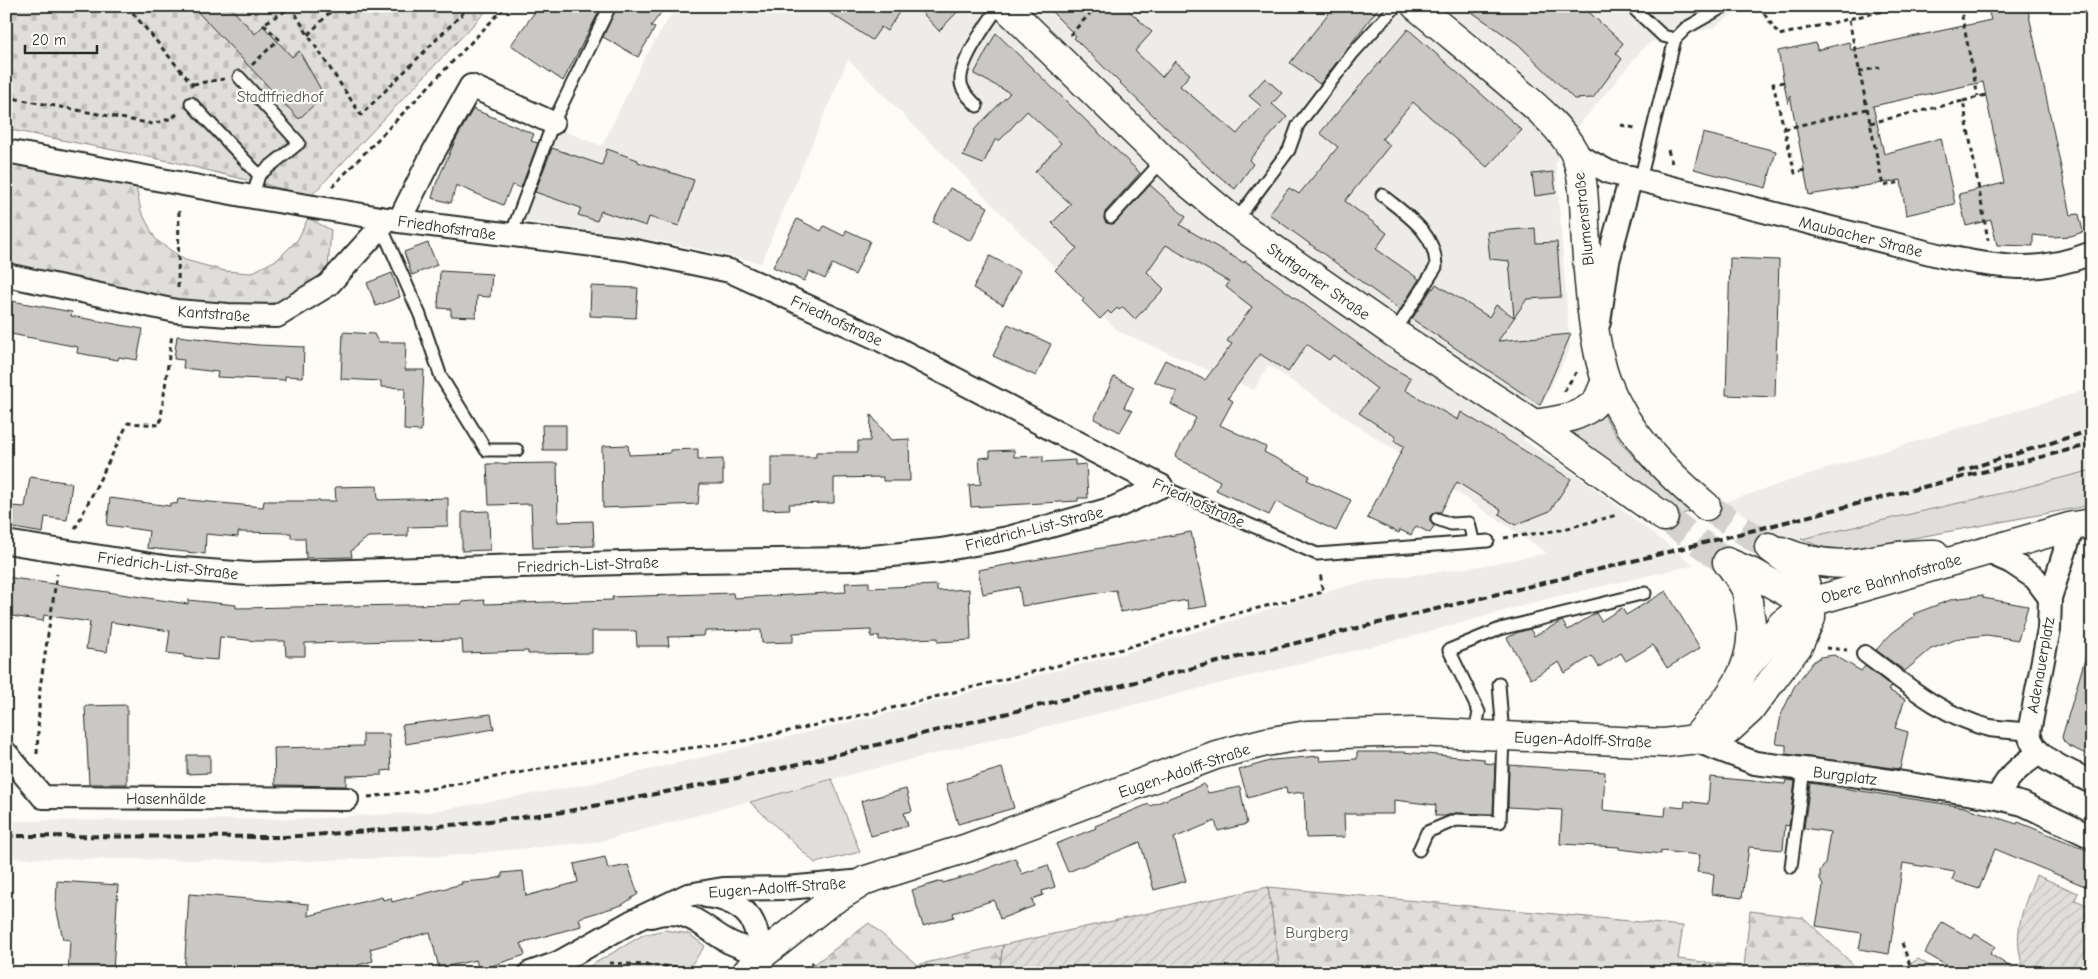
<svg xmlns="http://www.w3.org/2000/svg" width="2098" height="979" viewBox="0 0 2098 979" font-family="'Comic Neue',sans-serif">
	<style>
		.built { fill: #edece8 }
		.grass { fill: #dfdeda; stroke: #858482 }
		.forest { fill: url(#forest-firs); stroke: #858482 }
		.cemetery { fill: url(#cemetery-stones); stroke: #858482 }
		.garden { fill: url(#garden-furrows); stroke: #858482 }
		.building { fill: #c9c8c4; stroke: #2b2b2b }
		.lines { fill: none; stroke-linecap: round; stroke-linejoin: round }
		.tertiary-tunnel { stroke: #d3d2ce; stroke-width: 28; stroke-dasharray: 28 14; stroke-linecap: butt }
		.service-casing { stroke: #2b2b2b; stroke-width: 15 }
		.pedestrian-casing { stroke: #2b2b2b; stroke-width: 20 }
		.minor-casing { stroke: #2b2b2b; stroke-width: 26 }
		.tertiary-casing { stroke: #2b2b2b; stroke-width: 31 }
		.path { stroke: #2b2b2b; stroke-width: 3; stroke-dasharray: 5 4; stroke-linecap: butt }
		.service { stroke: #fdfcf7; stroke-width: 11 }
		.pedestrian { stroke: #fdfcf7; stroke-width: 16 }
		.minor { stroke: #fdfcf7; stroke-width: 22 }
		.tertiary { stroke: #fdfcf7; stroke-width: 28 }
		.rail { stroke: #2b2b2b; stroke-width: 4; stroke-dasharray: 8 4; stroke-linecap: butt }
		.labels { text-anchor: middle; stroke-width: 4.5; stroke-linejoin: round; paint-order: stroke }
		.park-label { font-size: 16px; fill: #585857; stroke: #fdfcf7 }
		.street-label { font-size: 16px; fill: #2b2b2b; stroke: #fdfcf7 }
	</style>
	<defs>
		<pattern id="forest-firs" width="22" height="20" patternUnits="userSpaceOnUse" patternTransform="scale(1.25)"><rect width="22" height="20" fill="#dfdeda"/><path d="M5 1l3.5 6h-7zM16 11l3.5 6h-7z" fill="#c0bfbb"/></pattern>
		<pattern id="cemetery-stones" width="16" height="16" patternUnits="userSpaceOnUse" patternTransform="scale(1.25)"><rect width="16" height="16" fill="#dfdeda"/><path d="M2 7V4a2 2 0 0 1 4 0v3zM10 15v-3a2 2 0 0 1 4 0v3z" fill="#c0bfbb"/></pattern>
		<pattern id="garden-furrows" width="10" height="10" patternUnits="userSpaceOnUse" patternTransform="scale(1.25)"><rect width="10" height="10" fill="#dfdeda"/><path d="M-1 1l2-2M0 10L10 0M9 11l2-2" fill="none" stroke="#c0bfbb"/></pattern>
	</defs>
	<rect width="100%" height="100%" fill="#fdfcf7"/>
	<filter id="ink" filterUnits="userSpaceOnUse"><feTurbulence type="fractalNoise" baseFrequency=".02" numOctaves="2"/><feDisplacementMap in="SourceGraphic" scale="10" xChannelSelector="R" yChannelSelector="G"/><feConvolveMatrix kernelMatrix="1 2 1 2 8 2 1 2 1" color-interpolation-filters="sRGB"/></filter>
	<g filter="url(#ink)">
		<g class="built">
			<path d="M676,6H1744L1713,28L1651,42L1645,46L1561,147L1556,164L1570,349L1523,440L1589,484L1694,565L1546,599L1417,635L832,779L601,841L448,856L302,861L6,858V821L303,819L430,812L589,784L885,714L1122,654L1343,587L1370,581L1475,567L1547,553L1268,365L1254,390L1118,331L848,59L761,263L666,242L522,221L556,128L602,146L643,61Z"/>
			<path d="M2092,388V470L2007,492L1786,543L1725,502L1838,465Z"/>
		</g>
		<g class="grass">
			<path d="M1603,412C1621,453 1659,481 1691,511L1680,515L1571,432Z"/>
			<path d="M2092,470V505L1849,550L1827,549L1801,539L2007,492Z"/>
			<path d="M832,779L860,852L815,863L750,802Z"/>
			<path d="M665,930L689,934L705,946L685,973H578L643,935Z"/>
		</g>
		<g class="forest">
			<path d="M6,160L136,187L141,211L156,240L185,260L225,271L251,273L278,259L298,239L308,218L331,230L328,268L311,288L277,302L253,307L199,305L6,264Z"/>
			<path d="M1268,887L1683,926L1678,959L1744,967L1750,911L1804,918L1862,973H1280Z"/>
			<path d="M869,923L917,965L1003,945L999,973H803Z"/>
			<path d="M1918,959L1942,973H1904L1909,965Z"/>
		</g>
		<path class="cemetery" d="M6,6H491L311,196L174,162L6,129Z"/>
		<g class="garden">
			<path d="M2036,875L2078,893L2075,900L2092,907V950L2083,973H2025C2011,935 2022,910 2036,875Z"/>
			<path d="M1268,887L1280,973H999L1003,945Z"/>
		</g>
		<g class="building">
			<path d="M192,6H229L255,34L263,26L292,57L299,51L324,95L299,119Z"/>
			<path d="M539,6H602L563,81L511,45Z"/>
			<path d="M617,6H666L651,26L655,28L638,57L603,37Z"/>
			<path d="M819,6H903L887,31L881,27L872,40Z"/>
			<path d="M916,6H963L939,31Z"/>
			<path d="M1046,6H1124L1152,32L1135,51L1162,77L1175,61L1190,74L1180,86L1237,134L1261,106L1249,96L1265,78L1282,93L1272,104L1287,117L1249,160L1253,164L1235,189L1209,168L1158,120L1074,38L1076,36Z"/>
			<path d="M1334,6H1380L1320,84L1290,63Z"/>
			<path d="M1463,6H1582L1623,43L1616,53L1622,59L1593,98L1574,99L1518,44Z"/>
			<path d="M1987,6H2027L2071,215L2079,214L2083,232L2071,236L2052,237L2033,235V246L1997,245L1991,220L1966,226L1959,194L2004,183L1983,82L1873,106L1884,154L1941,138L1955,204L1906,215L1901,180L1809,195L1790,95L1788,104L1778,51L1816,43L1817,50L1849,42L1851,50L1991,20Z"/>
			<path d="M1408,29L1522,130L1487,167L1413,102L1382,139L1390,145L1345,201L1387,233L1376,249L1419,279L1400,310L1269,214L1289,188L1299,194L1338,147L1320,133Z"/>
			<path d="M996,33L1140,173L1105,212L1104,219L1106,223L1113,224L1116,222L1150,185L1186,217L1180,225L1244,263L1245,261L1387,365L1411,378L1405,390L1458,420L1461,412L1571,479L1550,511L1515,525L1499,514L1501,510L1457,482L1441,512H1435L1430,516V521L1434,526L1430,533L1416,526L1411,535L1400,530L1399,533L1367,518L1404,446L1394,441L1396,437L1359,413L1377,389L1333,355L1329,360L1307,344L1288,372L1260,354L1228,398L1233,401L1220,425L1266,447L1264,452L1310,476L1307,480L1351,500L1336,531L1276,502L1269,515L1216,490L1220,481L1175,457L1196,418L1171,404L1177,392L1154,381L1165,360L1205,380L1232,344L1227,341L1252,307L1226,287L1229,282L1166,245L1147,272L1164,289L1135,319L1123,307L1119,310L1117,308L1111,314L1108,311L1100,319L1082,301L1084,299L1055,270L1077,248L1052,223L1071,204L1035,172L1061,143L1027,111L1000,140H995L983,164L963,156L975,129L1010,93L974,74Z"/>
			<path d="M473,109L534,134L531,141L538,143L521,188L512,185L503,205L456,185L451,203L432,198L436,184L455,141Z"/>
			<path d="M1703,133L1776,151L1766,188L1694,169Z"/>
			<path d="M552,148L602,165L607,149L638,160V162L694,180L679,226L649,217L646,226L601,211L597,221L578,215L581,208L535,192Z"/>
			<path d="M1553,172L1556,193L1535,196L1532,174Z"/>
			<path d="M950,188L988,207L971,241L933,222Z"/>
			<path d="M797,219L821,231L824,226L844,236L846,230L870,241L855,275L832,264L825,279L809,271L804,281L773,267Z"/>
			<path d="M1535,228L1536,243L1557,242L1561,297L1527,299L1498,341L1571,334L1540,405L1412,319L1432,288L1433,289L1436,284L1489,317L1496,305L1514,317L1509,261L1490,259L1487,232Z"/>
			<path d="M428,243L437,265L412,275L404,252Z"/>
			<path d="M990,256L1020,272L1003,305L973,288Z"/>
			<path d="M1730,258L1779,260L1775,397L1726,395Z"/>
			<path d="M440,271L492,274L490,297L477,296L476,317L451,316V309L438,308Z"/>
			<path d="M392,273L400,297L376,306L367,283Z"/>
			<path d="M591,286L638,288L636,318L590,316Z"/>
			<path d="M6,300L72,312L71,316L143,329L137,360L119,357L118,360L77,353L78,347L6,333Z"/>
			<path d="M1008,324L1051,344L1036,376L993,356Z"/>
			<path d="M343,332L374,334L378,342H406L405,370H424L421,431L404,430L405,388L381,387V381L341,379Z"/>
			<path d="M177,336L258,345L304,347L303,377L285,376V380L217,377L218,372L183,368L184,360L174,359Z"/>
			<path d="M1114,377L1134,387L1124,407L1132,411L1120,432L1094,419Z"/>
			<path d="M871,415L891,440L909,439L910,481H883V477L834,478V503L789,504L790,509L763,510V485H771V457H816V452H858V441H870Z"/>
			<path d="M542,425H566V450H543Z"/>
			<path d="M628,445L629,455L670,453V450L698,449V460L723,459V484H700L698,504L603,508L602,446Z"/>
			<path d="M1014,450V457L1043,456V462L1075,460V465L1086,464L1088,498H1078V501L971,507L969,485L981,484L979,458L990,457V451Z"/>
			<path d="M557,463L558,522L593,521L594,546L533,548L531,504L489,505L487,464Z"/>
			<path d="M30,477L72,483L67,520L45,517L43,533L8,527L11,506L25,507Z"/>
			<path d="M377,486L378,500L448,498V526L408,527V536L368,537L351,551L352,557L306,558L305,538H291V533L238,532V537L206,534L205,554L147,548L149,531L107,525L110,498L170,506V503L177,504L178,499L263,507L264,501H336L335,487Z"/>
			<path d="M489,511L490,550L462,551V512Z"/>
			<path d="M1191,532L1207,606L1188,609L1187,600L1121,612L1116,590L1022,606L1019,587L983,594L978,570Z"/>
			<path d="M6,577L188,604V600L236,605V608L462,604V602L484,600L485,604L613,600L612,597L733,593L734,598L846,592L845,583L869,582V588L937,585V591L969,589L971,640L938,642V638L879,640V636L871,637V630L793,633V642L762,643L761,630L705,631L704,636L668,637L669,646H637L636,631H592V653L528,654V651L463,653L462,640L400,641L305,643V656H286L285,641H256L220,637L218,660L205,659L184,657V655L167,653L170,631L111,622L107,652L86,649L90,622L44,615L43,621L6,615Z"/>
			<path d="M1666,591L1700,648L1667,668L1653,645L1626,661L1621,653L1599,667L1592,656L1565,673L1559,662L1531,679L1507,638L1516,633L1530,629L1534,636L1562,621L1568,630L1596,613L1601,621L1622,608L1626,615Z"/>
			<path d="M1983,595V598L2028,606L2018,640L1987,635L1960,638L1931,649L1905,671L1876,650L1892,633L1915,616L1913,614L1953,599Z"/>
			<path d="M2087,652L2092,653V757L2069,746L2064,742L2062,737Z"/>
			<path d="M1834,655L1861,671L1865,666L1891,686L1888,690L1905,699L1895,728L1908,732L1900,769L1786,754V745L1776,744L1781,715L1794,687L1813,662L1821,657Z"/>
			<path d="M127,705V784H89L85,706Z"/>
			<path d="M491,714L494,729L406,744L402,725Z"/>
			<path d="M363,734H389L391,770L382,771V775L346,776V786L275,785L274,748L363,746Z"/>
			<path d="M1357,752H1402L1484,759V763L1495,764L1493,814L1456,813L1445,816H1435L1436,805L1394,800V814H1344L1345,837L1306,838L1304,792L1287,794L1286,787L1248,798L1239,770L1273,760L1319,756L1320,761L1357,759Z"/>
			<path d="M187,755H210V773L187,774Z"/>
			<path d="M1509,765L1605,772L1603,810L1665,816L1666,806L1684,808L1685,801L1708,804L1710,777L1785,784L1786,780L1795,781L1789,826L1785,825L1783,850L1749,847L1742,898L1712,894L1714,874L1697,872L1700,855L1661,851V854L1619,849V847L1560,844L1562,810L1508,807Z"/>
			<path d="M1002,768L1014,808L958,824L946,784Z"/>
			<path d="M1810,783L1964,807L2017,824L2018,822L2092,852V889L1995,849L1979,889L1952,880L1955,872L1903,863L1889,954L1859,949L1862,933L1816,926L1823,886L1820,879V871L1825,864L1830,832L1804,828Z"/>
			<path d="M1204,784L1208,793L1240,787L1247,824L1218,831L1215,821L1174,838L1186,881L1154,890L1140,842L1068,872L1056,844L1096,828L1095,826L1149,804L1150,806Z"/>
			<path d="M906,789L912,811L904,813L908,826L871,836L861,801Z"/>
			<path d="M605,857L608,869L628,865L638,894L622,905L579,918L581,926L521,943L525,955L479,970L476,960L439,968L430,932L370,949L373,961L358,965L360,973H184L189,894L309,904L308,916L382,897L383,900L391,898L392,902L462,884L461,882L488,880L502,877V873L523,871L526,896L578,882L574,864Z"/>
			<path d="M1015,858L1022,874L1048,865L1055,887L1042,891L1043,895L1032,899L1034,906L1000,919L994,900L953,913L954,917L923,926L912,890L942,881L943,883L973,874Z"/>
			<path d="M57,881L118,885L113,973H68L70,940L63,939L56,907Z"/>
			<path d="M1942,922L1972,939L1975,934L1995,946L1990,954L2020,973H1959L1925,953Z"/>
		</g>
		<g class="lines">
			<g class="tertiary-tunnel">
				<path d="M1706,506L1769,547"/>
				<path d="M1664,517L1721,558"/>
			</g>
			<g class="service-casing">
				<g id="service">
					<path d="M1631,6L1663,36L1675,39"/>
					<path d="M239,77L299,143L259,175L252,199"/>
					<path d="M191,103L259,175"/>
					<path d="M977,106C972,100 965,95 962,87C954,67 988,23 999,6"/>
					<path d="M1640,180L1675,39L1686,28L1725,6"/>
					<path d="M1382,195C1406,215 1436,232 1436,267L1394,333"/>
					<path d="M1111,217L1163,160"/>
					<path d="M1235,222L1289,150L1298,125L1353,53L1396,6"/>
					<path d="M381,226L420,315L441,377L486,450H517"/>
					<path d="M511,235L553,123L610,6"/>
					<path d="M1161,486L1317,554L1488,541"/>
					<path d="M1437,519L1451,524L1469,523L1473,540"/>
					<path d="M1475,734L1479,712L1449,650L1500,629L1645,593"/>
					<path d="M1419,850L1427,832L1456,820L1500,822L1503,736L1499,684"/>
					<path d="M1791,867L1804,769"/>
				</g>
			</g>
			<g class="pedestrian-casing">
				<path id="pedestrian" d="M1865,654C1903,682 1943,717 1990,728C2003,730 2016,730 2029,732"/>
			</g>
			<g class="minor-casing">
				<g id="minor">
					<path d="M6,151L253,197L399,221L626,249L730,271L879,339L1161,486"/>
					<path d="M1575,154L1609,172L1942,256C1998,267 2037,275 2092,253"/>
					<path d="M399,221L432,155L471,86L553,123"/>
					<path d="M6,275L176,311L228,315L277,316L328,285L388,219"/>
					<path d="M1599,322L1608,261L1631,177"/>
					<path d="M2073,526L2050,598L2049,629L2029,732C2032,759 2070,771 2092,782"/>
					<path d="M6,542L171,568L248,574L692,561L853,559L941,550L1008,538L1114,508L1161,486"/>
					<path d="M1986,551L2011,562L2035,578L2050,598"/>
					<path d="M1694,740L1755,763L1860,776L1998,798L2023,804L2092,837"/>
					<path d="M6,753L43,797L347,799"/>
					<path d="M1998,798C2006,776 2021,766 2039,753"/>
					<path d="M706,896C723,897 746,907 753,923C758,933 759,944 762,955"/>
					<path d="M651,916C688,905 701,927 729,942C740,947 751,951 762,955"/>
					<path d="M530,973L558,963L631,922L688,895L723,889L787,888L863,881"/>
				</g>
			</g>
			<g class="tertiary-casing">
				<g id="tertiary">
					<path d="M1005,6L1180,176L1235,222L1394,333L1534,424L1664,517"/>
					<path d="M1416,6C1448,33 1481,59 1512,86C1534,105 1560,126 1574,152C1586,177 1584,218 1586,245C1589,284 1593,344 1606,380C1625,431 1665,471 1706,506"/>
					<path d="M1534,424C1555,421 1585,418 1598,399C1601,393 1603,387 1606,381"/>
					<path d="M1781,551C1804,560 1829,566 1854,563C1881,559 1907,553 1935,554"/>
					<path d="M1727,562L1755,574L1790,594L1811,602"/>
					<path d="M1746,667L1782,624L1811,602L2073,526L2092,523"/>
					<path d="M1694,740C1727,700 1761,666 1749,610C1748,603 1748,594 1745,588C1741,580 1735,572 1730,565"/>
					<path d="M746,973L762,955L827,904L866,880L967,848L1216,755L1266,742L1307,735L1415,732L1664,743L1712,737L1726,732L1750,710L1770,683L1798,646L1811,618V602L1804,580L1799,569L1769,547"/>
				</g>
			</g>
			<g class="path">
				<path d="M127,6L192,84V87"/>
				<path d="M291,6L308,35L361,115L467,9L464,6"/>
				<path d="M1759,6L1779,35L1905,6"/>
				<path d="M1867,6L1869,15"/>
				<path d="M1960,6L1978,97"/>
				<path d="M1849,20L1883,186L1901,182"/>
				<path d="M308,35L336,6"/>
				<path d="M1070,35L1097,6"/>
				<path d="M252,65L279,39L263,24L292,7"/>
				<path d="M1859,72L1880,67"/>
				<path d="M1784,82L1773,84L1795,173L1804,170"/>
				<path d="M193,84L224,79"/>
				<path d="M6,97L153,124L172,118L177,114"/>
				<path d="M1963,101L1986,95"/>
				<path d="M1870,123L1963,101L1988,240"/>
				<path d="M1621,125L1635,128"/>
				<path d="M1784,129L1867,109"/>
				<path d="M1668,150L1672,163"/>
				<path d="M332,187L506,6"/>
				<path d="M178,288L179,207"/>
				<path d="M1564,391L1577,371"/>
				<path d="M75,529L128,423L160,425L172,334"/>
				<path d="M1504,538L1560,530L1617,515"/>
				<path d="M1826,648L1847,650"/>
				<path d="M37,754L40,688L57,574"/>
				<path d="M368,797L418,791L584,761L739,742L884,710L1122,649L1238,613L1323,592L1320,572"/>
				<path d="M1902,943L1911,968L1908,973"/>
				<path d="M811,962L821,973"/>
				<path d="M609,963L696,968"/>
			</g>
			<use href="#service" class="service"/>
			<use href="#pedestrian" class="pedestrian"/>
			<use href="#minor" class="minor"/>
			<use href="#tertiary" class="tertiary"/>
			<g class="rail">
				<path d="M1958,472L2092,430"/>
				<path d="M6,836L285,837L465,824L563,812L753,775L1621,564L2092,444"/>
			</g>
		</g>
	</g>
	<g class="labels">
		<g class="park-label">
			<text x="280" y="102">Stadtfriedhof</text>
			<text x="1317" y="938">Burgberg</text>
		</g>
		<g class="street-label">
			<text transform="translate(1583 219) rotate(-96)" y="6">Blumenstraße</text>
			<text transform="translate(447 227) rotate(8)" y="6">Friedhofstraße</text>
			<text transform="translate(1861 236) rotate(14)" y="6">Maubacher Straße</text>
			<text transform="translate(1319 281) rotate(35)" y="6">Stuttgarter Straße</text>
			<text transform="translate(214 313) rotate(4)" y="6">Kantstraße</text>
			<text transform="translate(837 320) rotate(25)" y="6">Friedhofstraße</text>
			<text transform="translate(1199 502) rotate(24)" y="6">Friedhofstraße</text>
			<text transform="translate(1034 528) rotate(-14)" y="6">Friedrich-List-Straße</text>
			<text transform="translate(588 564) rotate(-2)" y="6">Friedrich-List-Straße</text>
			<text transform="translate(168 565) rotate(7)" y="6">Friedrich-List-Straße</text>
			<text transform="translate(1891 578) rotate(-16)" y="6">Obere Bahnhofstraße</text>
			<text transform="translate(2040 665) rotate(-80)" y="6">Adenauerplatz</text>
			<text transform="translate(1583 739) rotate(2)" y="6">Eugen-Adolff-Straße</text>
			<text transform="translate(1184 770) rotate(-19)" y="6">Eugen-Adolff-Straße</text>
			<text transform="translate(1845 775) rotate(7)" y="6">Burgplatz</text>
			<text x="166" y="804">Hasenhälde</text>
			<text transform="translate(777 887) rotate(-4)" y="6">Eugen-Adolff-Straße</text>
		</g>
	</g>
	<rect width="2098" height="979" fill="none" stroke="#fdfcf7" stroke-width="25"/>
	<rect x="12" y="12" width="2073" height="954" fill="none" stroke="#2b2b2b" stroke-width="2" filter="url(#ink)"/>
	<path d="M25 45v8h72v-8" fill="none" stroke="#2b2b2b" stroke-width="2.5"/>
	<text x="32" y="45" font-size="15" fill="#2b2b2b" stroke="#fdfcf7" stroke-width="4" paint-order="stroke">20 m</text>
</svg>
